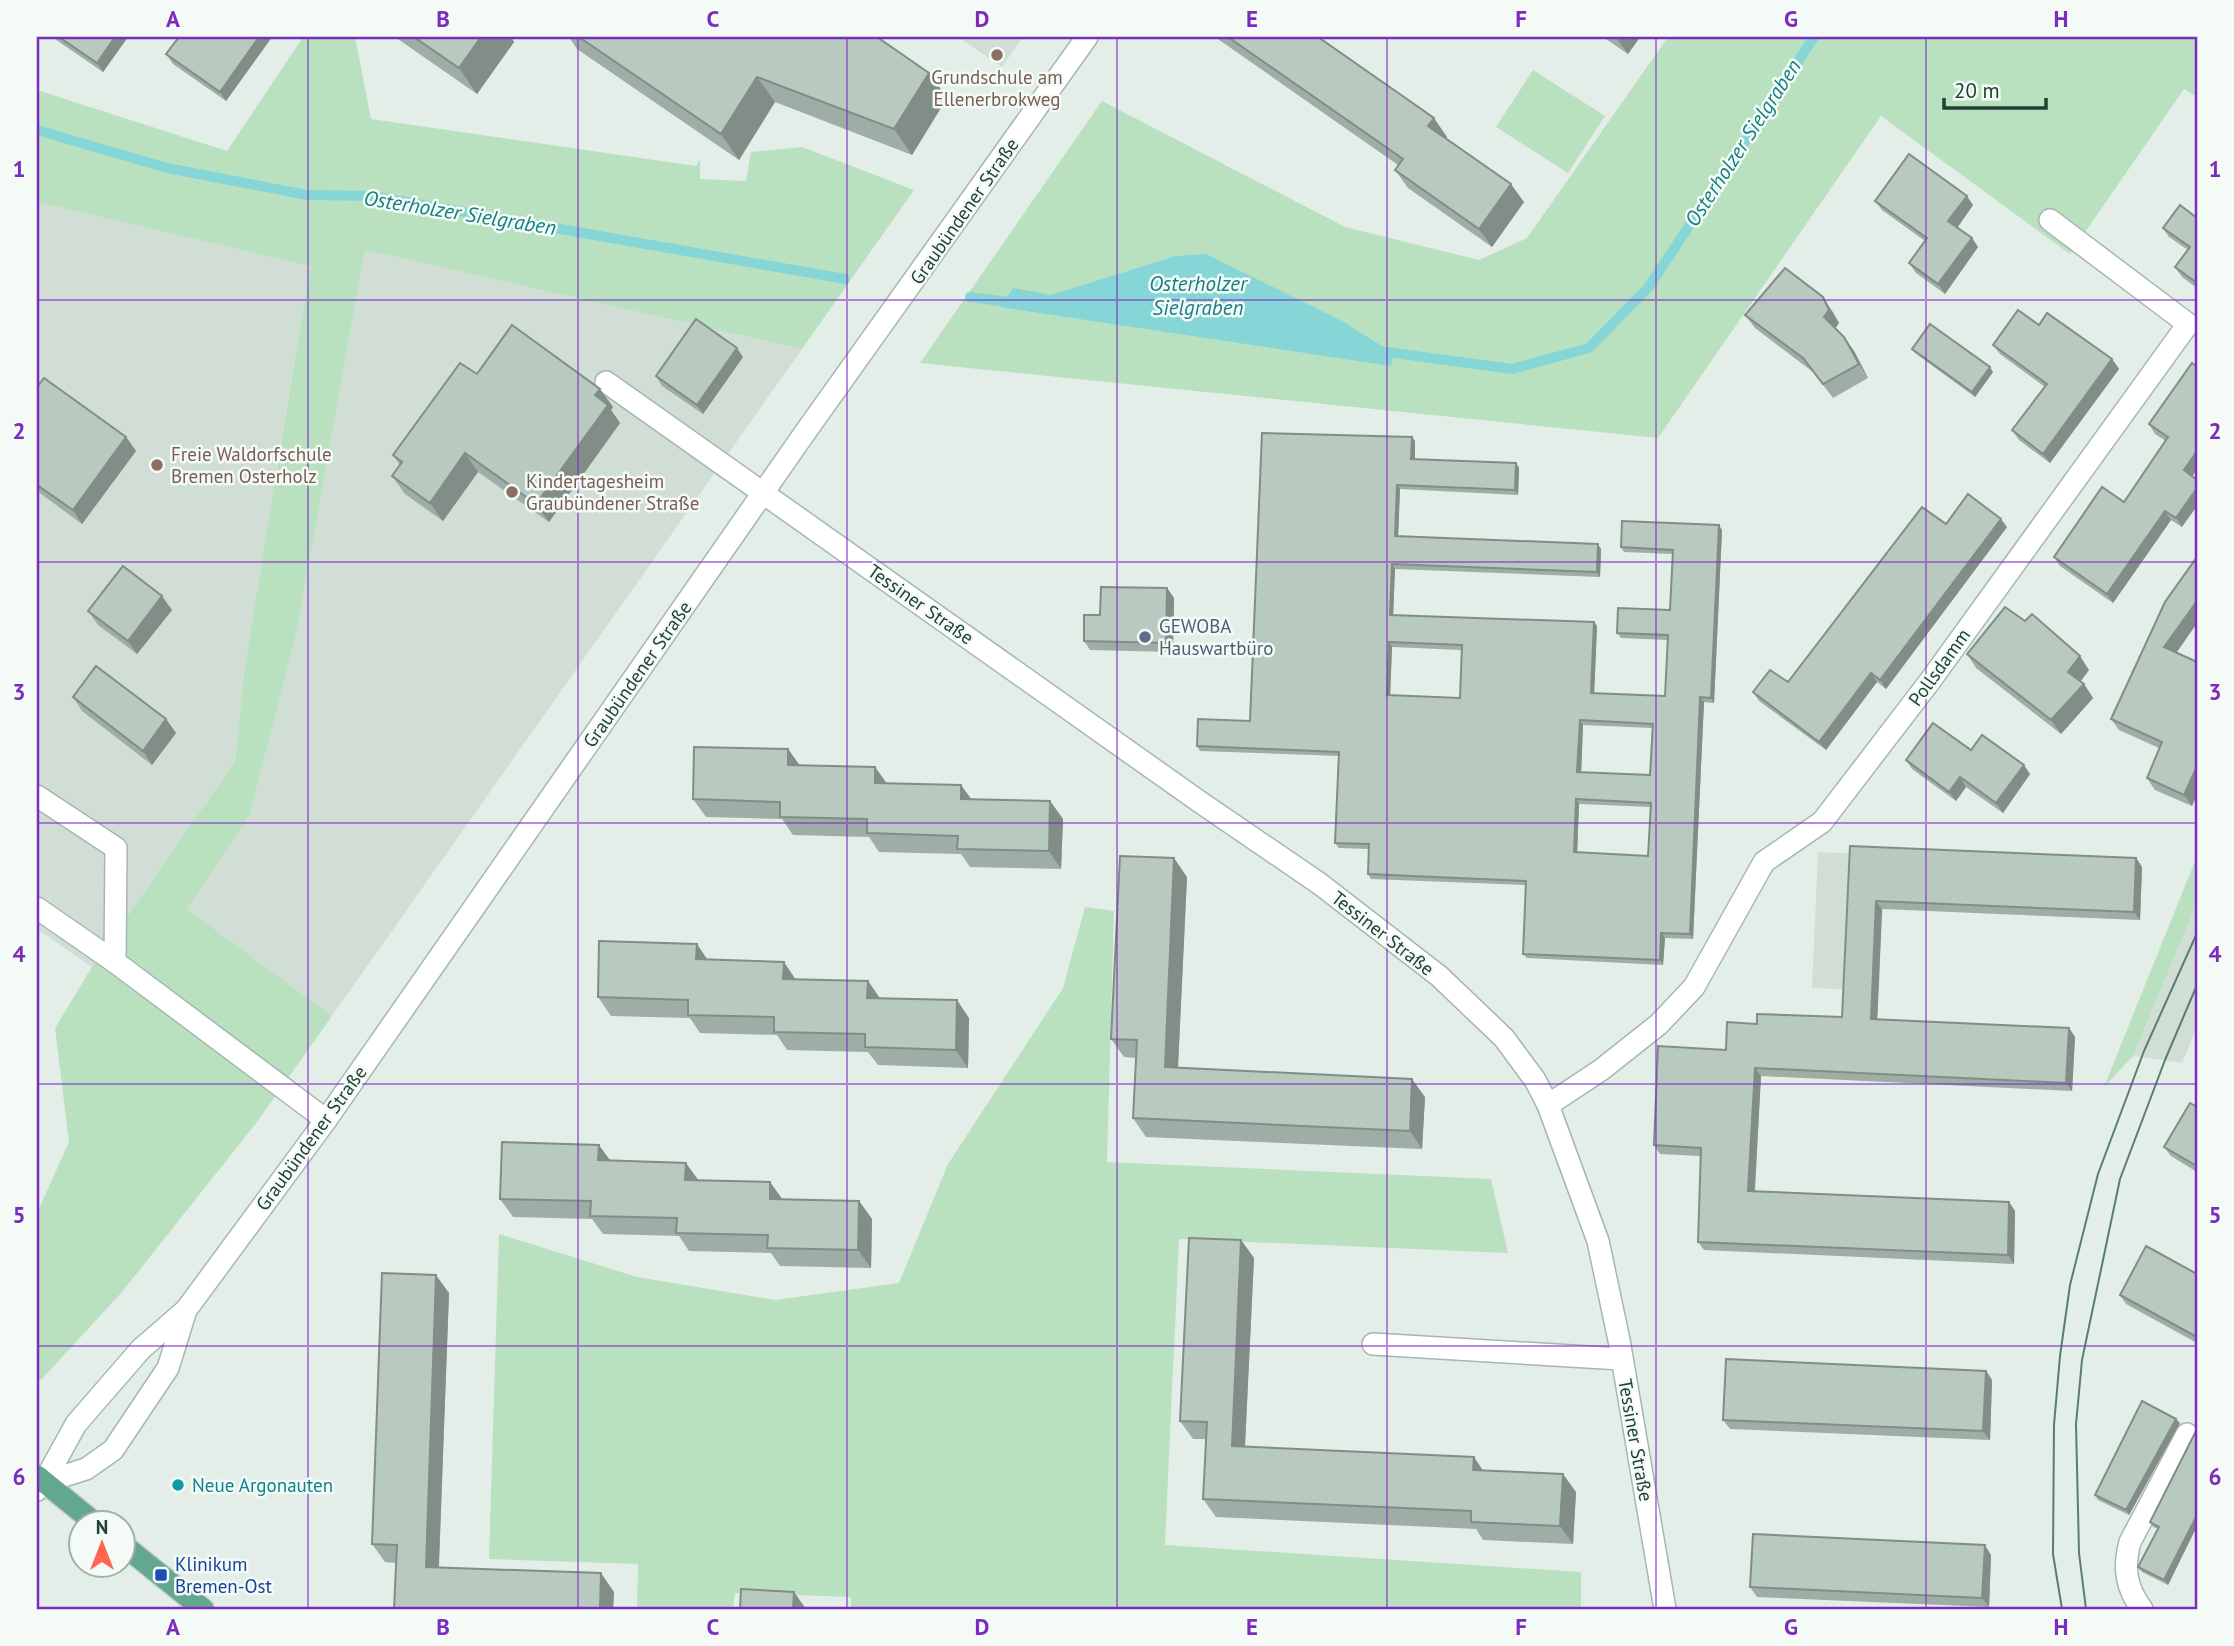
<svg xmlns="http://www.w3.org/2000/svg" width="2234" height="1646" viewBox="0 0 2234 1646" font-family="'PT Sans',sans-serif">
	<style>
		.built { fill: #d1ded6 }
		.green { fill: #bae1bf }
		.water { fill: #86d6d8 }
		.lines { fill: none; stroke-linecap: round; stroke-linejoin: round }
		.stream { stroke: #86d6d8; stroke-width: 10 }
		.minor-casing { stroke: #a5b7ae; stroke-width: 24 }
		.major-casing { stroke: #c1cac6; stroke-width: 24 }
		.minor { stroke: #fff; stroke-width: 21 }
		.major { stroke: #63a88e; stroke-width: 21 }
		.tram { stroke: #5b7d70; stroke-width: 2 }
		.wall { fill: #9eada5; fill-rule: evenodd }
		.shaded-wall { fill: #818d86 }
		.building { fill: #b8c9c0; stroke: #818d86; stroke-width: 2; fill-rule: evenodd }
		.grid { fill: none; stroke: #7b2cbf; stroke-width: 2; stroke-opacity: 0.55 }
		.education-dot { fill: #8d6e63; stroke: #f4faf6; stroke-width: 2.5 }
		.service-dot { fill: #5c6f8a; stroke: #f4faf6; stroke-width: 2.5 }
		.culture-dot { fill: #0f9aa8; stroke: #f4faf6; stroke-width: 2.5 }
		.transit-dot { fill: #1a4fb4; stroke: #f4faf6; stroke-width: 2.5 }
		.labels { text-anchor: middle; stroke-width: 5; stroke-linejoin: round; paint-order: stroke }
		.education-label { font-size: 19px; fill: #785e54; stroke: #f4faf6; text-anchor: start }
		.street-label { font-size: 19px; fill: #204234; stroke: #f4faf6 }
		.service-label { font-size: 19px; fill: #4e5e75; stroke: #f4faf6; text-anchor: start }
		.culture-label { font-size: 19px; fill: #0d838f; stroke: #f4faf6; text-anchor: start }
		.transit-label { font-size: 19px; fill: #164399; stroke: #f4faf6; text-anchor: start }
		.water-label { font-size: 21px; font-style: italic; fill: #147f84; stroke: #f4faf6 }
		.neatline { fill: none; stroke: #7b2cbf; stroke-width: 2.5 }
		.grid-label { font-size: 23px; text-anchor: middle; font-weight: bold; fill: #7b2cbf }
	</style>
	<rect width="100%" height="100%" fill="#e3eee8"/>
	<g class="built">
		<path d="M958,37H1023L1002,67Z"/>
		<path d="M37,202L310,265L245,665L235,761L92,967L37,929Z"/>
		<path d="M365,250L802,349L332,1016L187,909L250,814L296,635Z"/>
		<path d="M1818,852L1885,855L1879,991L1812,988Z"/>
		<path d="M2197,903V1027L2182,1063L2133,1056Z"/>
	</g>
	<g class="green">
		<path d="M303,37H355L371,119L696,166L700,160V179L746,181L751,152L802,147L914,190L802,349L365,250L296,635L250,814L187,909L332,1016L257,1122L122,1292L42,1379L37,1381V1213L69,1142L55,1028L92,967L235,761L245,665L310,266L37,202V90L227,151Z"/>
		<path d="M1668,37H2197V97L2184,89L2070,254L1881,116L1658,438L920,363L1102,101L1345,227L1479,260L1527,238Z"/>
		<path d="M1533,70L1605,116L1568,173L1496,127Z"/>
		<path d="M2197,856V903L2133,1056L2104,1087Z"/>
		<path d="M1085,907L1114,911L1107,1162L1491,1179L1508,1253L1179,1239L1165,1545L1581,1572V1609L1241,1607L1240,1609H851V1597L735,1593L733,1609H637L638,1564L489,1559L499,1234L637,1277L775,1300L899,1283L948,1164L1063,988Z"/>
	</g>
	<path class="water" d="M1206,254L1344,322L1393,353L1391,366L1000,307L1013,288L1051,295L1176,256Z"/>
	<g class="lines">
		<g class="stream">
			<path d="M37,130L167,168L307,195L372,196L845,279"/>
			<path d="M970,297L1016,303"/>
			<path d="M1379,351L1512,369L1589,348L1648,288L1814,37"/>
		</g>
		<g class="minor-casing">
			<g id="minor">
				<path d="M606,382L1200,802L1320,884L1439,976L1504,1038L1535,1080L1548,1105L1598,1241L1619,1340L1665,1609"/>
				<path d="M37,796L116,848L115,962L326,1120"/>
				<path d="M37,908L115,962"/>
				<path d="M1548,1105L1601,1070L1659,1024L1694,987L1764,862L1822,822L1930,681L2188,324L2050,220"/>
				<path d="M1373,1344L1621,1359"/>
				<path d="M44,1482L86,1469L113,1450L168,1368L186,1310"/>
				<path d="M37,1490L44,1482L76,1424L141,1349L186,1310L326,1120L804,434L1087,37"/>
				<path d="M2142,1609C2126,1588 2123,1568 2130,1542L2187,1434"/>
			</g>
		</g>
		<g class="major-casing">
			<g id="major">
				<path d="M37,1476L96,1524"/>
				<path d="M122,1544L203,1609"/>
			</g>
		</g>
		<use href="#minor" class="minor"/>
		<use href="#major" class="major"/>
		<g class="tram">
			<path d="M2062,1609L2053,1554L2054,1425L2060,1356L2070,1285L2098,1174L2144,1051L2197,933"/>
			<path d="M2086,1609L2079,1553L2076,1424L2082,1360L2120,1179L2165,1060L2197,985"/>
		</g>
	</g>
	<g class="wall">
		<path d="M52,37H128L103,72Z"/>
		<path d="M179,37H272L226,101L173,64L166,54Z"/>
		<path d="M395,37H511L514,42L477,94Z"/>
		<path d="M569,37H877L929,73L947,98L912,155L775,102L739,160L577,49Z"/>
		<path d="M1215,37H1318L1447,137L1446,138L1524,202L1492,247L1408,188L1395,170L1398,165Z"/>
		<path d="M1603,37H1640L1628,54Z"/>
		<path d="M1875,201L1973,205L1957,228L1972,238L1978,247L1945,294L1916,273L1909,263L1925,241L1882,210Z"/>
		<path d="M2197,218V288L2182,277L2175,267L2188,250L2169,237L2163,228Z"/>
		<path d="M1832,311L1839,323L1835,329L1844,337L1854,351L1868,378L1833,398L1813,372L1755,328L1745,315Z"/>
		<path d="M2039,325L2112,359L2119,369L2050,463L2019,440L2012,430L2045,387L2000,354L1993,345Z"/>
		<path d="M1912,349L1993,372L1975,397L1915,353Z"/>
		<path d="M743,357L703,414L662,386L656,376Z"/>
		<path d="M2197,367V469L2192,476L2182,527L2171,520L2113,603L2060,566L2054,557L2124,502L2166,441L2155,434L2149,424Z"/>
		<path d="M477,374L600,389L613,407L611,410L620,423L549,522L478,472L443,521L405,494L392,476L400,465L393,455Z"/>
		<path d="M37,387L126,437L136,451L82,524L37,491Z"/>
		<path d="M1412,437L1415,441V459L1516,463L1519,468L1518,495L1400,489L1398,536L1601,549L1600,577L1395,569L1393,615L1594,622L1597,626L1594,693L1665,696L1668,640L1621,638L1617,633L1670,610L1673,554L1624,552L1621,547L1722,530L1714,703L1704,702L1693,939L1665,938L1663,965L1527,958L1523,954L1526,885L1371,879L1368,874L1369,849L1339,848L1335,843L1339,756L1200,751L1197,746L1250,721ZM1392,647L1462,650L1460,698L1390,695ZM1583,725L1652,728L1650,775L1581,773ZM1579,804L1651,807L1648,856L1577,853Z"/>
		<path d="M1946,524L2007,527L1886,689L1877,682L1826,750L1759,701L1753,692L1788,682Z"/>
		<path d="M2197,557V623L2176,653L2192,806L2155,790L2147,778L2159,748L2119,730L2111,719Z"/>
		<path d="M1167,588L1174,598L1173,652L1090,650L1084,641L1100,615Z"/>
		<path d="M172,610L137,654L98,625L88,611Z"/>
		<path d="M1967,654L2089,670L2080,682L2084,684L2093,698L2061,734L1976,668Z"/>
		<path d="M73,697L166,719L176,733L152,765L82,711Z"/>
		<path d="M788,749L799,765L875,767L886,783L961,785L971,799L1050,801L1063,819L1061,869L970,867L961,854L879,852L869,837L793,835L782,819L706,817L693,799Z"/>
		<path d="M1971,750L2030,774L2003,813L1966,787L1956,801L1912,769L1906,760Z"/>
		<path d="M1850,846L2136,858L2142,867L2140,920L1882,909L1877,1019L2069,1028L2075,1037L2072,1091L1761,1076L1755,1192L2009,1202L2015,1211L2014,1264L1704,1250L1698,1242L1701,1156L1660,1154L1654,1145L1726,1050L1757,1024L1842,1017Z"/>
		<path d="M1187,877L1178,1068L1425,1097L1422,1149L1146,1137L1133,1118L1136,1058L1124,1057L1111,1039Z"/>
		<path d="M708,960L796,979L868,981L880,998L969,1018L968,1068L878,1065L868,1052L787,1050L777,1035L700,1033L690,1018L611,1016L598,997Z"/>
		<path d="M2197,1107V1172L2171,1156L2164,1147Z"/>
		<path d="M611,1161L782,1199L859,1201L872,1219L871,1268L780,1266L771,1253L689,1251L679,1236L603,1234L592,1219L513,1217L500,1199Z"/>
		<path d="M1241,1240L1254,1258L1245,1447L1483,1470L1576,1492L1573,1544L1483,1540L1476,1529L1216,1517L1203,1499L1206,1439H1193L1180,1421Z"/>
		<path d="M2197,1274V1343L2126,1304L2120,1295Z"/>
		<path d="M449,1293L439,1568L614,1592L613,1609H394L396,1563L385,1562L372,1544Z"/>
		<path d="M1986,1371L1992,1380L1990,1440L1730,1429L1723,1420Z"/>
		<path d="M2180,1423L2129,1515L2098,1500L2095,1495Z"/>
		<path d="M2197,1429V1526L2168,1585L2142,1572L2138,1567L2158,1529L2153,1527L2150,1522Z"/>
		<path d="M1991,1555L1989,1607L1757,1597L1750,1587Z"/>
	</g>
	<g class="shaded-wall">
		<path d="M115,37H128L103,72L97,63Z"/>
		<path d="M259,37H272L226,101L220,92Z"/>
		<path d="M481,37H511L514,42L477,94L459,68Z"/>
		<path d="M1616,37H1640L1628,54Z"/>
		<path d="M929,73L947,98L912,155L894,129Z"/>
		<path d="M757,77L775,102L739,160L721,134Z"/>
		<path d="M1434,118L1447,137L1441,144L1428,126Z"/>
		<path d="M1511,184L1524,202L1492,247L1479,229Z"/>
		<path d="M1967,196L1973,205L1955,231L1948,221Z"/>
		<path d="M1972,238L1978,247L1945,294L1938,284Z"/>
		<path d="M1823,297L1832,311L1839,323L1833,331L1824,317Z"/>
		<path d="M1844,337L1854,351L1868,378L1859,364Z"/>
		<path d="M737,348L743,357L703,414L697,405Z"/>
		<path d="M2112,359L2119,369L2050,463L2043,454Z"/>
		<path d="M1990,367L1993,372L1975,397L1972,392Z"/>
		<path d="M600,389L613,407L611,410L620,423L549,522L536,504L595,395Z"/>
		<path d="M126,437L136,451L82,524L73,510Z"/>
		<path d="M1412,437L1415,441V463L1411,459Z"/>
		<path d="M2197,451V469L2190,480L2184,470Z"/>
		<path d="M465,453L478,472L443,521L430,503Z"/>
		<path d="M1516,463L1519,468L1518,495L1515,490Z"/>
		<path d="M1397,485L1400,489L1398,540L1395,536Z"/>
		<path d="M2197,488V506L2182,527L2176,518Z"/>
		<path d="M2165,511L2171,520L2113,603L2107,594Z"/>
		<path d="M2001,519L2007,527L1886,689L1880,680Z"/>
		<path d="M1719,525L1722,530L1714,703L1711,698Z"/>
		<path d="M1598,544L1601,549L1600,577L1597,572Z"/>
		<path d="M1392,564L1395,569L1393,619L1390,615Z"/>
		<path d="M1167,588L1174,598L1173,652L1166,643Z"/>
		<path d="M162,596L172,610L137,654L128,641Z"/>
		<path d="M2197,601V623L2172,659L2164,647Z"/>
		<path d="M1594,622L1597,626L1594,698L1591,693Z"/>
		<path d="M1389,642L1392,647L1390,699L1387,695Z"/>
		<path d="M2080,656L2089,670L2077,686L2068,672Z"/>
		<path d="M1871,673L1877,682L1826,750L1819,742Z"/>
		<path d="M2084,684L2093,698L2061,734L2051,720Z"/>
		<path d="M1700,697L1704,702L1693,939L1690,934Z"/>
		<path d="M166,719L176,733L152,765L143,751Z"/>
		<path d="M1580,720L1583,725L1581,777L1577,772Z"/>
		<path d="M788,749L801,767L788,765Z"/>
		<path d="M2024,765L2030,774L2003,813L1996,803Z"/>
		<path d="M2197,766V795L2192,806L2184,795Z"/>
		<path d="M875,767L888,785L875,783Z"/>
		<path d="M1960,777L1966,787L1956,801L1949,792Z"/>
		<path d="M961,785L974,803L961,799Z"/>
		<path d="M1576,799L1579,804L1577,857L1574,852Z"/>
		<path d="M1050,801L1063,819L1061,869L1049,851Z"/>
		<path d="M1174,858L1187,877L1177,1086L1165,1067Z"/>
		<path d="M2136,858L2142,867L2140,920L2134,912Z"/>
		<path d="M1876,901L1882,909L1877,1027L1871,1019Z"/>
		<path d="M1661,933L1665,938L1663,965L1660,960Z"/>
		<path d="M697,944L709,962L696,959Z"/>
		<path d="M784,962L796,980L783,979Z"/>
		<path d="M868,981L880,999L867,998Z"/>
		<path d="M957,1000L969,1018L968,1068L956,1050Z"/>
		<path d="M2069,1028L2075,1037L2072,1091L2066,1083Z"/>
		<path d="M1755,1068L1761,1076L1754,1200L1748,1191Z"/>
		<path d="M1412,1079L1425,1097L1422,1149L1410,1131Z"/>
		<path d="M599,1145L612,1163L598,1160Z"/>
		<path d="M686,1163L699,1181L685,1180Z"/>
		<path d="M770,1182L783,1200L770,1199Z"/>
		<path d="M859,1201L872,1219L871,1268L858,1250Z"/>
		<path d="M2009,1202L2015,1211L2014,1264L2008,1255Z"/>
		<path d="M1241,1240L1254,1258L1244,1464L1232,1446Z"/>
		<path d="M436,1275L449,1293L438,1585L426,1567Z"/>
		<path d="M1986,1371L1992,1380L1990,1440L1983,1431Z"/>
		<path d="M2176,1419L2180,1423L2129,1515L2126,1510Z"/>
		<path d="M1474,1457L1486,1475L1473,1470Z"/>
		<path d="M1563,1474L1576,1492L1573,1544L1560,1526Z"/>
		<path d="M2197,1515V1526L2168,1585L2164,1580Z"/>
		<path d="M1985,1545L1991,1555L1989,1607L1982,1598Z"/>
		<path d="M601,1573L614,1592L613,1609H600Z"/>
		<path d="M794,1592L806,1609H793Z"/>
	</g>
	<g class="building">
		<path d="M59,37H115L97,63Z"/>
		<path d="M179,37H259L220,92L166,54Z"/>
		<path d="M414,37H481L459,68Z"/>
		<path d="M579,37H877L929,73L894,129L757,77L721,134Z"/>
		<path d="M1228,37H1318L1434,118L1428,126L1511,184L1479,229L1395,170L1403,159Z"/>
		<path d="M1909,154L1967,196L1948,221L1972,238L1938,284L1909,263L1927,238L1875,201Z"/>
		<path d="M2180,205L2197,218V283L2175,267L2190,247L2163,228Z"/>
		<path d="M1785,268L1823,297L1829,310L1824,317L1844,337L1859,364L1823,384L1803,358L1745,315Z"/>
		<path d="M2018,310L2039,325L2047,313L2112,359L2043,454L2012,430L2047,384L1993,345Z"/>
		<path d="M696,319L737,348L697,405L656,376Z"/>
		<path d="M1930,324L1990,367L1972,392L1912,349Z"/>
		<path d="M512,325L600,389L595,395L608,405L536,504L465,453L430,503L392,476L402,462L393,455L460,363L477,374Z"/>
		<path d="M2192,363L2197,367V451L2184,470L2197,480V488L2176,518L2165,511L2107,594L2054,557L2102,487L2124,502L2168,437L2149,424Z"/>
		<path d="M44,378L126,437L73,510L37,485V387Z"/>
		<path d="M1262,433L1412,437L1411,459L1516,463L1515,490L1397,485L1395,536L1598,544L1597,572L1392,564L1390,615L1594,622L1591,693L1665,696L1668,635L1617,633L1618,608L1670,610L1673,550L1621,547L1622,521L1719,525L1711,698L1700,697L1690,934L1661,933L1660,960L1523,954L1526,881L1368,874L1369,844L1335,843L1339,752L1197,746L1198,719L1250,721ZM1389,642L1462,645L1460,698L1387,695ZM1580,720L1653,724L1650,775L1577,772ZM1576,799L1651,803L1648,856L1574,852Z"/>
		<path d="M1968,494L2001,519L1880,680L1871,673L1819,742L1753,692L1770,670L1788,682L1922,507L1946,524Z"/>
		<path d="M2197,557V601L2164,647L2197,662V766L2184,795L2147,778L2162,742L2111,719L2165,602Z"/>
		<path d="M123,566L162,596L128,641L88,611Z"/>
		<path d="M1101,587L1167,588L1166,643L1084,641V615H1100Z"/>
		<path d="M2005,607L2025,621L2032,614L2080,656L2068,672L2084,684L2051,720L1967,654Z"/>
		<path d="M96,666L166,719L143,751L73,697Z"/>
		<path d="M1933,723L1971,750L1982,735L2024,765L1996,803L1960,777L1949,792L1906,760Z"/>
		<path d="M694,747L788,749V765L875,767V783L961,785V799L1050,801L1049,851L957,849L958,836L867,833V819L780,817V802L693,799Z"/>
		<path d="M1850,846L2136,858L2134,912L1876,901L1871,1019L2069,1028L2066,1083L1755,1068L1748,1191L2009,1202L2008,1255L1698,1242L1701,1148L1654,1145L1658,1046L1726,1050L1727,1022L1757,1024V1014L1842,1017Z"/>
		<path d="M1120,856L1174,858L1165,1067L1412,1079L1410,1131L1133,1118L1137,1040L1111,1039Z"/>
		<path d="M599,941L697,944L696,959L784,962L783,979L868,981L867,998L957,1000L956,1050L865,1047V1034L774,1032V1017L688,1015V1000L598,997Z"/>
		<path d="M2190,1103L2197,1107V1166L2164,1147Z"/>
		<path d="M502,1142L599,1145L598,1160L686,1163L685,1180L770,1182V1199L859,1201L858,1250L767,1248L768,1235L676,1233L677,1218L590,1216L591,1201L500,1199Z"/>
		<path d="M1189,1238L1241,1240L1232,1446L1474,1457L1473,1470L1563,1474L1560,1526L1471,1522V1511L1203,1499L1207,1422L1180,1421Z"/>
		<path d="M2146,1246L2197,1274V1337L2120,1295Z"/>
		<path d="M382,1273L436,1275L426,1567L601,1573L600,1609H394L397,1545L372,1544Z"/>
		<path d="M1726,1359L1986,1371L1983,1431L1723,1420Z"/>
		<path d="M2142,1401L2176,1419L2126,1510L2095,1495Z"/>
		<path d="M2197,1429V1515L2164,1580L2138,1567L2159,1527L2150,1522Z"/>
		<path d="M1753,1534L1985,1545L1982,1598L1750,1587Z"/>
		<path d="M741,1589L794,1592L793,1609H740Z"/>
	</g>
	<path class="grid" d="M308,37V1609M578,37V1609M847,37V1609M1117,37V1609M1387,37V1609M1656,37V1609M1926,37V1609M37,300H2197M37,562H2197M37,823H2197M37,1084H2197M37,1346H2197"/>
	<g class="education-dot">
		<circle cx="997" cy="55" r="7"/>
		<circle cx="157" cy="465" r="7"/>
		<circle cx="512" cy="492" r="7"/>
	</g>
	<circle class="service-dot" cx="1145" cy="637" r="7"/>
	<circle class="culture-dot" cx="178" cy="1485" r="7"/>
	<rect class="transit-dot" x="154" y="1568" width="14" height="14" rx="3.5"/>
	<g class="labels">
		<g class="education-label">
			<text x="997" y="84" text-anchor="middle">Grundschule am<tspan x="997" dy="22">Ellenerbrokweg</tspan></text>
			<text x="171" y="461">Freie Waldorfschule<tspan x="171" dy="22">Bremen Osterholz</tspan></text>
			<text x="526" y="488">Kindertagesheim<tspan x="526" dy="22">Graubündener Straße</tspan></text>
		</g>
		<g class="street-label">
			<text transform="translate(964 211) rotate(-55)" y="7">Graubündener Straße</text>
			<text transform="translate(921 604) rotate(35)" y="7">Tessiner Straße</text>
			<text transform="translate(1939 667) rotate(-54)" y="7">Pollsdamm</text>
			<text transform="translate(637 674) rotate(-55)" y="7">Graubündener Straße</text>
			<text transform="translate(1383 933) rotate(38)" y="7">Tessiner Straße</text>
			<text transform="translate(311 1138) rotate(-54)" y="7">Graubündener Straße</text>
			<text transform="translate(1636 1440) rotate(80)" y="7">Tessiner Straße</text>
		</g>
		<g class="service-label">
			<text x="1159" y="633">GEWOBA<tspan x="1159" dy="22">Hauswartbüro</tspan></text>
		</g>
		<g class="culture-label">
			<text x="192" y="1492">Neue Argonauten</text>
		</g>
		<g class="transit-label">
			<text x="175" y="1571">Klinikum<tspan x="175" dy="22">Bremen-Ost</tspan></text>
		</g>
		<g class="water-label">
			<text transform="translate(1743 143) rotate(-57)" y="7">Osterholzer Sielgraben</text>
			<text transform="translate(460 213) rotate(9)" y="7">Osterholzer Sielgraben</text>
			<text x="1198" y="291">Osterholzer<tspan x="1198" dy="24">Sielgraben</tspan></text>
		</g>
	</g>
	<rect width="2234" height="1646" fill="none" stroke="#f4faf6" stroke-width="77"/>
	<g transform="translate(102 1544)"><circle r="33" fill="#f4faf6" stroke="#9fb0a8" stroke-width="2"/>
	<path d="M0-5L12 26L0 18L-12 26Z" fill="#ff6550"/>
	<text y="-10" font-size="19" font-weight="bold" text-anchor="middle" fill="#204234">N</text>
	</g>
	<path d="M1944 98v10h102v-10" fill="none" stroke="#204234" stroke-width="3.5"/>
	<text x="1954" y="98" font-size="21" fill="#204234" stroke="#f4faf6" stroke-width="5" paint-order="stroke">20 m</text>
	<rect x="38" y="38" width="2158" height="1570" class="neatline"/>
	<g class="grid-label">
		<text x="173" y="27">A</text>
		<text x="443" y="27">B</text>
		<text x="713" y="27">C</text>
		<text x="982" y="27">D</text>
		<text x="1252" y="27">E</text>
		<text x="1521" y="27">F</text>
		<text x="1791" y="27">G</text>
		<text x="2061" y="27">H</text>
		<text x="19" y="177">1</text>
		<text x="2215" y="177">1</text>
		<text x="19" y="439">2</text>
		<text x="2215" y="439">2</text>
		<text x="19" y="700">3</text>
		<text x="2215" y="700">3</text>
		<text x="19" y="962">4</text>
		<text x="2215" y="962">4</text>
		<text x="19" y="1223">5</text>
		<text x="2215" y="1223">5</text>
		<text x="19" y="1485">6</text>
		<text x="2215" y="1485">6</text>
		<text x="173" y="1635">A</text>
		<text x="443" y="1635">B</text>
		<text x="713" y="1635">C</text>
		<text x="982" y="1635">D</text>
		<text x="1252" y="1635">E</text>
		<text x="1521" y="1635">F</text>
		<text x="1791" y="1635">G</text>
		<text x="2061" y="1635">H</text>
	</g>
</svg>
